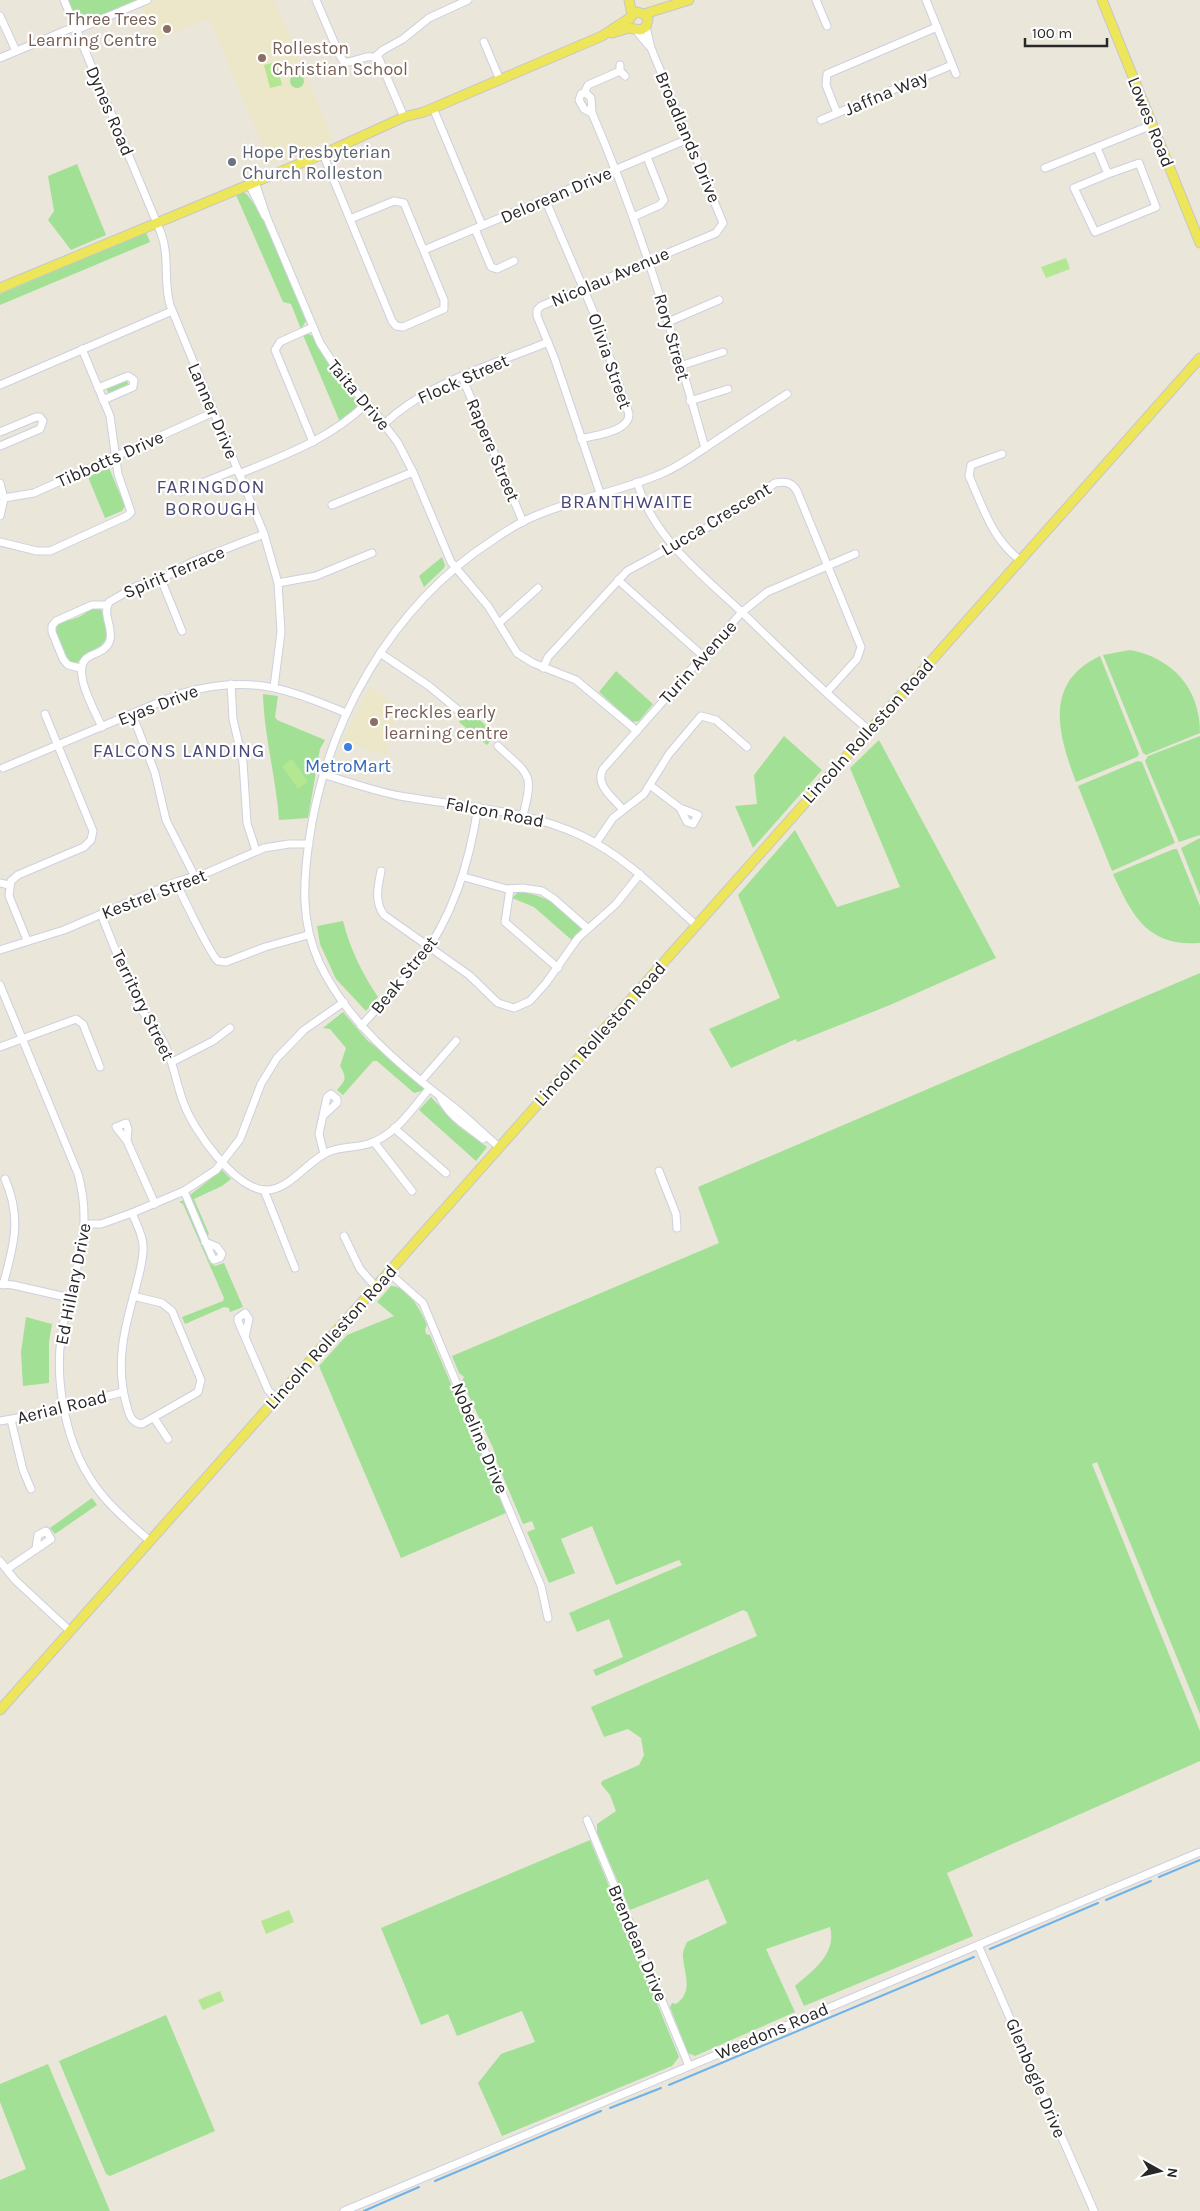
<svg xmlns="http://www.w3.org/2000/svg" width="1200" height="2211" viewBox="0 0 1200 2211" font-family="Karla,sans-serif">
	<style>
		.education { fill: #ece7c8 }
		.green { fill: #a2e096 }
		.pitch { fill: #b3e792 }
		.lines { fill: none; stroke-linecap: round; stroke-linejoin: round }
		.stream { stroke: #6db2eb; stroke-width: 2 }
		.minor-casing { stroke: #cecfe1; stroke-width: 9 }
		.major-casing { stroke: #c7c7c7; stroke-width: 11 }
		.minor { stroke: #fff; stroke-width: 7 }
		.major { stroke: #ede65b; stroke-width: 9 }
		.education-dot { fill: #8d6e63; stroke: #fff; stroke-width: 2 }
		.worship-dot { fill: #6b7280; stroke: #fff; stroke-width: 2 }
		.shop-dot { fill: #3f7fe0; stroke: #fff; stroke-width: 2 }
		.labels { text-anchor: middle; stroke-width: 4.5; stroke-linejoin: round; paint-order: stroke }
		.education-label { font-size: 18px; fill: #785e54; stroke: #fff; text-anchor: start }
		.street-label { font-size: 18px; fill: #282828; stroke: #fff }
		.worship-label { font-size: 18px; fill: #5b616d; stroke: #fff; text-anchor: start }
		.shop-label { font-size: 18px; fill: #366cbe; stroke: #fff }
		.neighbourhood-label { font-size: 19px; letter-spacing: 1px; fill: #4a4977; stroke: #fff }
	</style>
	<rect width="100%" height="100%" fill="#eae6d9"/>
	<g class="education">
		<path d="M158,0H274L333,139L272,163L271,166L209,18L156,40L142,7Z"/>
		<path d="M639,0H668L648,8Z"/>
		<path d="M370,687L399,707L386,756L343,740Z"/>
	</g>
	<g class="green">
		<path d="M67,0H141L79,24Z"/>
		<circle cx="297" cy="81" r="7"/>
		<path d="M77,164L106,235L71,250L48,220L54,211L48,176Z"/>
		<path d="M243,192C258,196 298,301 306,321L301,329L291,304L283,302L236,195Z"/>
		<path d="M146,232L150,242L0,305V294Z"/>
		<path d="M306,333L313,336L338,378L358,403L359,405L340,422L303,335Z"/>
		<path d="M126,379L129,386L109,395L106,387Z"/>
		<path d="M109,468L125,506L122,511L105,518L88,477Z"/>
		<path d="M442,557L445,565L444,568L424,587L419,576Z"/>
		<path d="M99,606C103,610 102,616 104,621C114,651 91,645 77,663L68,662L55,631L57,624C66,619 82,620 89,609Z"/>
		<path d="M1130,650C1173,658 1200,689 1200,733L1146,755L1143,753L1103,655Z"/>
		<path d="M1100,656L1139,754L1137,757L1076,782C1058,734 1043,683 1100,656Z"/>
		<path d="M616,671L653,704L639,721L632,722L599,692Z"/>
		<path d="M263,694L278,696L275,717L277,720L325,740L320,749L308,818L279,820C276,777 264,736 263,694Z"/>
		<path d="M468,710L496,734L487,745L459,722Z"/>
		<path d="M784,736L822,770L753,848L735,806L757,804L754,775Z"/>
		<path d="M1200,736V835L1179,842L1145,761L1148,756Z"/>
		<path d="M879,740L996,958L890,1005L797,1042L796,1039L731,1068L709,1029L780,998L738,895L795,830L837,907L900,887L850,768Z"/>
		<path d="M1138,761L1142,762L1175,843L1112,871L1078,786Z"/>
		<path d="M1200,838V896L1181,848Z"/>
		<path d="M1174,849H1177L1200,906V943C1147,947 1132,915 1113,874Z"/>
		<path d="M518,892C545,894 568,909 584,931L574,942L534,907L512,898Z"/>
		<path d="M343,921C350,949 362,973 378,997L366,1011L336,979L320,944L317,926Z"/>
		<path d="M1200,973V1714L1097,1462L1092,1464L1200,1731V1761L947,1873L973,1936L804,2006L795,1986C813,1970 837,1954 830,1927L766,1949L795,2012L695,2056L688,2053L670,2007L672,2003L676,2004C694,1991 684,1974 683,1957C682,1952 685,1947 687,1942L727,1923L708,1879L630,1910L597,1833V1824L616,1811L610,1795L601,1784L602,1781L639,1765L644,1755L641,1738L628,1729L604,1737L591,1707L757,1636L747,1612L743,1610L596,1676L593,1670L623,1657L609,1619L577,1632L569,1613L682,1565L679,1560L616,1585L592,1526L561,1539L575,1573L549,1583L527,1532L535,1529L532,1521L523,1524L493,1453L494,1450L462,1381L464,1377L459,1373L452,1356L719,1243L698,1187Z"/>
		<path d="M343,1012L367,1040L429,1089L414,1093L377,1061H373L343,1095L337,1090C346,1080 347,1078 340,1066L346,1048L330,1029L323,1028Z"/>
		<path d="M431,1097L458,1126L487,1147L476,1161L419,1110Z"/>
		<path d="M222,1170L231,1179L222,1186L194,1199L209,1234L206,1236L190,1195Z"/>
		<path d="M184,1200L210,1263L215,1266L224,1263L243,1307L230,1312L229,1308L224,1307L185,1324L182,1317L223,1301L224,1298L183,1204L179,1202Z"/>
		<path d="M391,1286C408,1286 421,1311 427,1325L425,1329L426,1334L430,1335L506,1513L401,1558L319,1366L347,1335L394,1316L377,1302Z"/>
		<path d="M26,1317L52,1324L49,1342V1383L23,1386L21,1352Z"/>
		<path d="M92,1498L97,1505L55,1534L50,1528Z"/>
		<path d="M590,1840L679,2057L672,2066L502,2136L478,2083L501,2054L535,2042L522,2011L457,2036L448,2014L421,2025L381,1928Z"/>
		<path d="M166,2015L215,2131L110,2176L106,2174L59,2061Z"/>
		<path d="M48,2064L110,2211H0V2180L26,2169L0,2102V2084Z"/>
	</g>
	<g class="pitch">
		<path d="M276,62L282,85L270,88L264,65Z"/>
		<path d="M1066,258L1070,269L1046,278L1041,267Z"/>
		<path d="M292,759L308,782L298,789L282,766Z"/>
		<path d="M289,1910L294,1922L266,1934L261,1921Z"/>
		<path d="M220,1991L224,2001L203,2010L198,2000Z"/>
	</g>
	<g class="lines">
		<g class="stream">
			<path d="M1159,1877L1200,1860"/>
			<path d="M1106,1900L1151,1881"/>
			<path d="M990,1949L1098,1903"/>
			<path d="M669,2085L974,1957"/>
			<path d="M610,2108L661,2088"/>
			<path d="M435,2181L601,2111"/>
			<path d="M364,2211L419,2187"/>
		</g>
		<g class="minor-casing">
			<g id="minor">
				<path d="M64,0L161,233C170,257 163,281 170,305L264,534L278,583L281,632L274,687"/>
				<path d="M316,0L340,56L344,62C356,63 368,52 379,59L404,117"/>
				<path d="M816,0L827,26"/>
				<path d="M926,0L956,74"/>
				<path d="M0,16L16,51"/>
				<path d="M635,29L649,46"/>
				<path d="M76,30L147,0"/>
				<path d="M484,42L500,80"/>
				<path d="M376,56L383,50L403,39L429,18L468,0"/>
				<path d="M0,58L74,27"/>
				<path d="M620,65V71L625,76"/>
				<path d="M584,93L588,85L620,71"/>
				<path d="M433,108L482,225"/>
				<path d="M592,113L584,109L579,100L581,94L586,93L591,98L592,113C639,222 673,334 705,448"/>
				<path d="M837,113L826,85L827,74L937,27"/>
				<path d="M821,120L952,65"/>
				<path d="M1097,148L1108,174L1139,163L1156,207L1095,232L1074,188L1108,174"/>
				<path d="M323,154L392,321L396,326L403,327L444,309V300L404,203L394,201L350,219"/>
				<path d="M1045,168L1152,125"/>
				<path d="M255,182L267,218L320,343L340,374L377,415L398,443L413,472L451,562L488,606L517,653L533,663L576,680L637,731"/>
				<path d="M249,184L265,216"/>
				<path d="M545,199L596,318L629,414C629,432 595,435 581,439"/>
				<path d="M633,217L660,205L664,200L647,157"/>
				<path d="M475,229L491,267L497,269L514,261"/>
				<path d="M424,250L688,139"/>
				<path d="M668,322L719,300"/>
				<path d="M313,327L280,342L275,350L313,442"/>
				<path d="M680,366L723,352"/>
				<path d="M462,377L523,522"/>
				<path d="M0,385L172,311"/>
				<path d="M98,388L128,376L134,380L133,387L103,400"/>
				<path d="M690,401L728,389"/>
				<path d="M384,424C428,382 493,365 548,342"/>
				<path d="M0,432L36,417H40L43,421L40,429L0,446"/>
				<path d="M1002,454L971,465L969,476C983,507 992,539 1020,560"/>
				<path d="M239,474C285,455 330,439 366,404"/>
				<path d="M637,482C654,541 707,578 749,619C788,657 827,695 869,730"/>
				<path d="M0,483L4,499L0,516"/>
				<path d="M180,492L237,469"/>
				<path d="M600,493L554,357L537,316V310L541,306L716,233L723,223L651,48L646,27"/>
				<path d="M4,498L34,493L214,412"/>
				<path d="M332,505L413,472"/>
				<path d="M0,542L37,551H50L127,516L131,512L118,474L110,416L82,349"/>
				<path d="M161,579L182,631"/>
				<path d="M618,580L703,656"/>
				<path d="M278,583L316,576L372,553"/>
				<path d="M499,623L538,588"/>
				<path d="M380,653L429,686L458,710"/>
				<path d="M80,668L68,665L63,659L52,632V626L56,621L92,605H107"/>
				<path d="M543,668L548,657L627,571L721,520L775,483C785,481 792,482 797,491L861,647L857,659L827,692"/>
				<path d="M231,684L233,719L243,762L247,823L256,851"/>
				<path d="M132,714L155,773L166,820L194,875"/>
				<path d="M102,727C95,711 68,666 90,656C98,652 107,650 110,640C113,626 102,615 109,602L137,586L161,579L192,562L264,534"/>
				<path d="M498,746C528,775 535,771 523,815"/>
				<path d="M3,768L179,694C247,674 283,687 346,713"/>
				<path d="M323,774C348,782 374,791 400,796C462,807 525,809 582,836C626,857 660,893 696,925"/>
				<path d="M651,786L680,808L698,815L693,824L687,822L680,808"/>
				<path d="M623,810C614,798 594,785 603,769L742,612L767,592L855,554"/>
				<path d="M596,843L613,818L644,794L669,754L701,716L716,720L747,747"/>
				<path d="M381,871C378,886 374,902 384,915L469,975L498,1003L514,1008L530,1001L546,983L578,938L616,904L640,874"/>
				<path d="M464,877L507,889L523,888L542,891L554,899L587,928"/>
				<path d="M176,882C181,893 211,956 218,961L226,962L265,947L308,935"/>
				<path d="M0,883L9,885"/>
				<path d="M510,889L505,922L558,968"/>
				<path d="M101,914C113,944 125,976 139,1005C146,1019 157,1030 164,1043C174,1063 176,1084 184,1104C194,1131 234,1187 264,1190C288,1192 306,1162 328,1152C341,1146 355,1148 368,1144C395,1136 412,1109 429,1089"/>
				<path d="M27,940L9,896L11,881L18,875L84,847L91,840L93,831L45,714"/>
				<path d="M0,950L64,930L176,882L209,872L264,848L289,844H309"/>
				<path d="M0,985L78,1174C93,1227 77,1265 65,1316C51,1374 64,1450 103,1496C117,1513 134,1527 150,1541"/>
				<path d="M361,1026C380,1005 400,985 418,963C453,917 469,864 478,807"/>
				<path d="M0,1047L76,1019L83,1024L100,1067"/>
				<path d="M172,1062L213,1041L230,1028"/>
				<path d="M421,1081L456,1041"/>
				<path d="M440,1097C450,1118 466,1125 483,1139"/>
				<path d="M394,1128L446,1173"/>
				<path d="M127,1141L128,1129L126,1123L116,1127L127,1141L155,1204"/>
				<path d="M374,1142L412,1191"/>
				<path d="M499,1147C482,1133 467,1117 450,1104C399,1065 347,1022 319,962C301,923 303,883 309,841C326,722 391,606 493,540C506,531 520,522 535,516C577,498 622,491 663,473C682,465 697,453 714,442C738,426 762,410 787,394"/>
				<path d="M324,1154L319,1134L327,1097L331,1094L337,1099V1103L325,1114"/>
				<path d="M659,1171L676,1214L677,1228"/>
				<path d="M264,1190L295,1268"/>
				<path d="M184,1191L212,1257L214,1260L220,1258L222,1254L217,1247L205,1242"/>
				<path d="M132,1213C136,1223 143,1235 143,1246C144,1260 139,1273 136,1287C125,1326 115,1362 126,1403C129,1413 130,1423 142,1424L198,1392L201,1380L172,1311L162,1303L133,1296"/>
				<path d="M86,1224H101L132,1213L184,1191L216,1170L240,1139L261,1084L277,1058L304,1030L344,1002"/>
				<path d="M344,1236L360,1269L375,1286"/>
				<path d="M388,1272L423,1303L541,1586L548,1618"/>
				<path d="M0,1284L13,1285L70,1298"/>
				<path d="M3,1285C14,1245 22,1218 5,1179"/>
				<path d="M245,1337L249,1319L245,1313L238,1318V1321L268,1390L276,1398"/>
				<path d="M154,1418L168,1439"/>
				<path d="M11,1420L23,1470L31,1489"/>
				<path d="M0,1421L39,1414L123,1392"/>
				<path d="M0,1561L15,1580L70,1631"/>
				<path d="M7,1569L51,1539L46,1531L38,1535L36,1548"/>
				<path d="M587,1820L689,2066"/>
				<path d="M978,1945L1094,2211"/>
				<path d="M344,2211L1200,1852"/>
			</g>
		</g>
		<g class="major-casing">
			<g id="major">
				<path d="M629,0L632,15L630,19"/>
				<path d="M1102,0L1200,243"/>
				<path d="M644,14L689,0"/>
				<path d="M612,33L629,28L640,30L646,27L648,19L644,14L637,12L632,15"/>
				<path d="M0,288L323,154L404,117L424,112L602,36L631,17"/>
				<path d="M0,1710L1200,358"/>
			</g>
		</g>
		<use href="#minor" class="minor"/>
		<use href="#major" class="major"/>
	</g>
	<g class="education-dot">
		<circle cx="167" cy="29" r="5"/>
		<circle cx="262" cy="58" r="5"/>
		<circle cx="374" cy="722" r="5"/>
	</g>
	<circle class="worship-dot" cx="232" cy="162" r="5"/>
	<circle class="shop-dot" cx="348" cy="747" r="5"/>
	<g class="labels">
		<g class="education-label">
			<text x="157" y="25" text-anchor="end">Three Trees<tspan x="157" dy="21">Learning Centre</tspan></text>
			<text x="272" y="54">Rolleston<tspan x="272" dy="21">Christian School</tspan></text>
			<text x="384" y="718">Freckles early<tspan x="384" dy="21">learning centre</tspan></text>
		</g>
		<g class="street-label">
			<text transform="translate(886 93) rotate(-23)" y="6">Jaffna Way</text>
			<text transform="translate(110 111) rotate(67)" y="6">Dynes Road</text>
			<text transform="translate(1151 122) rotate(68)" y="6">Lowes Road</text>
			<text transform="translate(688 137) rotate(67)" y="6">Broadlands Drive</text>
			<text transform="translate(556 195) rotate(-23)" y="6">Delorean Drive</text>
			<text transform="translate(610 277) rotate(-23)" y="6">Nicolau Avenue</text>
			<text transform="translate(672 337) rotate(74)" y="6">Rory Street</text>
			<text transform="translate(610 361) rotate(71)" y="6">Olivia Street</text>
			<text transform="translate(463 379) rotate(-24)" y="6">Flock Street</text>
			<text transform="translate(359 395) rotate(50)" y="6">Taita Drive</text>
			<text transform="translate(213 411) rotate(67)" y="6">Lanner Drive</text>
			<text transform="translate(493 450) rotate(67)" y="6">Rapere Street</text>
			<text transform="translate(110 459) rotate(-24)" y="6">Tibbotts Drive</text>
			<text transform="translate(716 519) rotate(-31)" y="6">Lucca Crescent</text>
			<text transform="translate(174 572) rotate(-23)" y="6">Spirit Terrace</text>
			<text transform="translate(698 662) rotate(-48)" y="6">Turin Avenue</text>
			<text transform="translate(158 705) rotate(-21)" y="6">Eyas Drive</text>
			<text transform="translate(868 731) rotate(-48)" y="6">Lincoln Rolleston Road</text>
			<text transform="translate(495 812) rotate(11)" y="6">Falcon Road</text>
			<text transform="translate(154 894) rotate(-21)" y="6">Kestrel Street</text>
			<text transform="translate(404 975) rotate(-51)" y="6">Beak Street</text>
			<text transform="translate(143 1005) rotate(64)" y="6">Territory Street</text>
			<text transform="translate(600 1034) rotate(-48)" y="6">Lincoln Rolleston Road</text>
			<text transform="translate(73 1284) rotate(-79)" y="6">Ed Hillary Drive</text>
			<text transform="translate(331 1337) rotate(-48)" y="6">Lincoln Rolleston Road</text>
			<text transform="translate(62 1407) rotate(-14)" y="6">Aerial Road</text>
			<text transform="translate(480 1438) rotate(67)" y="6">Nobeline Drive</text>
			<text transform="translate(638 1943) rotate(67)" y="6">Brendean Drive</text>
			<text transform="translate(772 2031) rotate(-23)" y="6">Weedons Road</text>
			<text transform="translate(1036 2078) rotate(67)" y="6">Glenbogle Drive</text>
		</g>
		<g class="worship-label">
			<text x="242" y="158">Hope Presbyterian<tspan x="242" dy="21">Church Rolleston</tspan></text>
		</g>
		<g class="shop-label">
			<text x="348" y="772">MetroMart</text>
		</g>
		<g class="neighbourhood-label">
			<text x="211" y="493">FARINGDON<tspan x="211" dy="22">BOROUGH</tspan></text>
			<text x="627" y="508">BRANTHWAITE</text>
			<text x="179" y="757">FALCONS LANDING</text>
		</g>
	</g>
	<g transform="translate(1160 2171) rotate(98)" stroke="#ffffff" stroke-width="4" paint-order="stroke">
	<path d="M0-4L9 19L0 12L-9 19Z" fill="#282828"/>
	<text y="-8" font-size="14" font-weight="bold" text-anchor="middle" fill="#282828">N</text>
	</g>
	<path d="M1025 38v8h82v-8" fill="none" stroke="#282828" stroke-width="2.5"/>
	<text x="1032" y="38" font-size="15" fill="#282828" stroke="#ffffff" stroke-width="4" paint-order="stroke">100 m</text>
</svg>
